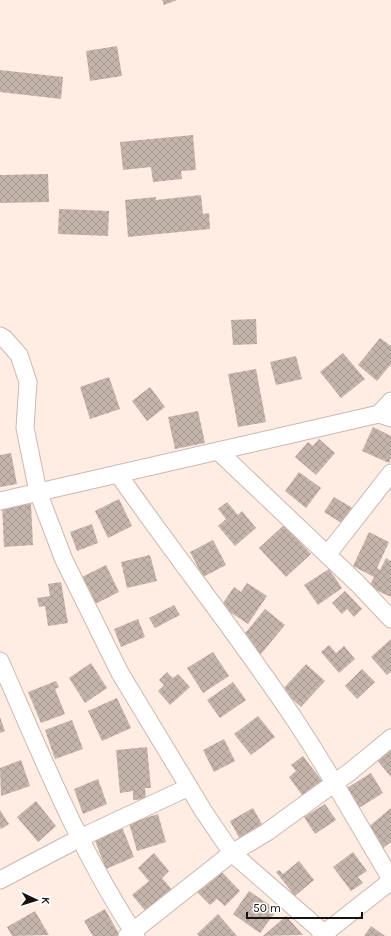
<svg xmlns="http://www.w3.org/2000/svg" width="391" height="936" viewBox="0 0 391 936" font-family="Karla,sans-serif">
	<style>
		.building { fill: url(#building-cross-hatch) }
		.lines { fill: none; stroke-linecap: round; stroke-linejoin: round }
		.minor-casing { stroke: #cab9b0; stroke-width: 19 }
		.minor { stroke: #fff; stroke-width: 17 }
	</style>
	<defs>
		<pattern id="building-cross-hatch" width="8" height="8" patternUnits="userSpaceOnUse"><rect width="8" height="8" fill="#c5b4ab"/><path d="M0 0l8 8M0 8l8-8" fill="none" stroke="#a89a92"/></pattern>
	</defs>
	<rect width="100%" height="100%" fill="#ffece3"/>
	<g class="building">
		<path d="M162,0H177L164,5Z"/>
		<path d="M117,46L122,76L90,81L86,51Z"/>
		<path d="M0,70L63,77L61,99L0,92Z"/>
		<path d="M193,135L196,170L181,171L182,179L153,182L151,167L123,170L120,142Z"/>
		<path d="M48,174L49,202L0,203V175Z"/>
		<path d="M201,195L203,214L209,213L210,229L128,237L125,200L156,197V200Z"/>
		<path d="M59,209L109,211L108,236L58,234Z"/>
		<path d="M256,319L257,344L233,345L231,320Z"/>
		<path d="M380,338L391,346V364L377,381L358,365Z"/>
		<path d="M343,353L365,379L341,398L320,372Z"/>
		<path d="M296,356L302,379L276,385L270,362Z"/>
		<path d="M256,369L266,422L238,427L228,374Z"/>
		<path d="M109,377L120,409L90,419L80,387Z"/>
		<path d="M150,387L165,407L147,421L132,401Z"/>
		<path d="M198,411L205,443L175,449L168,417Z"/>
		<path d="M373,427L391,436V458L389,463L362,451Z"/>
		<path d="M319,439L335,453L316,475L295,457L308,442L313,446Z"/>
		<path d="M11,453L17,484L0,487V455Z"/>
		<path d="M299,472L321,488L306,508L285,491Z"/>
		<path d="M334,497L356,510L346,526L324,512Z"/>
		<path d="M119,499L132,526L108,538L95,511Z"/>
		<path d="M227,502L238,515L242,511L256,528L235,546L218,526L226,519L218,509Z"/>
		<path d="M31,504L33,545L4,547L2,505Z"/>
		<path d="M92,524L98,543L77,551L70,532Z"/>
		<path d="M284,525L311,554L286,577L259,548Z"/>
		<path d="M369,532L389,542L377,568L380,570L386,558L391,561V597L369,587L374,577L353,566Z"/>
		<path d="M213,540L226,565L203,577L190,552Z"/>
		<path d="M150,555L157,581L127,588L121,562Z"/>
		<path d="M106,565L119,592L95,604L82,577Z"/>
		<path d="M329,569L342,588L318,605L304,585Z"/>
		<path d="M61,582L68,623L48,626L45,606L39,607L37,598L50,596L48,584Z"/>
		<path d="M247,583L267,596L248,624L221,606L234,587L241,592Z"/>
		<path d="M345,591L362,609L354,617L347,609L342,614L332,603Z"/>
		<path d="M174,605L180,615L155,628L149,618Z"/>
		<path d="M265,609L285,625L261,654L241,638Z"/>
		<path d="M138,619L145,637L121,647L114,629Z"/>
		<path d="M391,639V672L387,675L371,657Z"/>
		<path d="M329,645L336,653L344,646L355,659L339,673L321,652Z"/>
		<path d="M213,652L229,676L203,693L187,668Z"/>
		<path d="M91,663L107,688L85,703L69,678Z"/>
		<path d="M306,664L325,681L301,707L282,690Z"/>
		<path d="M362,669L375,682L357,699L345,686Z"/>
		<path d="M167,672L173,678L178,674L190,687L170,705L158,691L164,685L159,680Z"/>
		<path d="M56,681L59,687L55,689L65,714L41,723L28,692Z"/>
		<path d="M233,682L246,700L220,718L207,700Z"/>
		<path d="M117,698L131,728L102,741L88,711Z"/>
		<path d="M258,716L275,737L251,755L234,734Z"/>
		<path d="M0,717L5,731L0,733Z"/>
		<path d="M72,720L83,749L55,759L45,730Z"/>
		<path d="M224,739L235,761L214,772L203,750Z"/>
		<path d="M147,747L151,788H145L146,799L133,800V791L120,793L116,750Z"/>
		<path d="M391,749V777L377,760Z"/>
		<path d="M303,756L322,781L302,795L289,777L296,771L291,765Z"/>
		<path d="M21,760L30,786L1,796L0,768Z"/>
		<path d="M371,773L383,793L359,808L347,788Z"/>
		<path d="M98,779L107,804L83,814L74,789Z"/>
		<path d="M36,801L56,826L38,842L17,817Z"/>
		<path d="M325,804L336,820L315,834L304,817Z"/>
		<path d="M253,808L264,828L241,841L230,821Z"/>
		<path d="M391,808V842L382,849L366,829Z"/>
		<path d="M0,810L9,824L1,829L0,827Z"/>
		<path d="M158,814L166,842L137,851L129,823Z"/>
		<path d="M122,827L134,857L106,869L94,838Z"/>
		<path d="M353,852L367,871L358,877L363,883L351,891L333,867Z"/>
		<path d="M154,853L169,871L162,878L174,892L148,914L132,895L149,881L138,868Z"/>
		<path d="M299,861L314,880L295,896L276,872L279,870L283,874Z"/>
		<path d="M220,870L240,891L225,906L217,899L210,905L197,892Z"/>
		<path d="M249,891L277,910L260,933L233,914Z"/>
		<path d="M105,909L120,936H93L84,921Z"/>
		<path d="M35,911L49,935L12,936L7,927Z"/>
		<path d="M218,914L237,936H199L197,934Z"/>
		<path d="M286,916L303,935L263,936Z"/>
		<path d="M371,926L385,936H364Z"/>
	</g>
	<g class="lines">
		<g class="minor-casing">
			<g id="minor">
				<path d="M0,336L5,339L19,355L28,382L25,428L38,492L64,560L120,673L204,812L232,853L327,936"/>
				<path d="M379,414L391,401"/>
				<path d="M218,451L357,583L391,619"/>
				<path d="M118,474C176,557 239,636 295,720C329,771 359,826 391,879"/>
				<path d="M0,501L379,414L391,418"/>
				<path d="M327,555L391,473"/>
				<path d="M0,661C41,754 79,850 136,936"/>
				<path d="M0,880L80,838L189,787"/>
				<path d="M127,936L232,853L267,832L351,771L391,738"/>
				<path d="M321,936L391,881"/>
			</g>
		</g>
		<use href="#minor" class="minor"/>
	</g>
	<g transform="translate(36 900) rotate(94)" stroke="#ffffff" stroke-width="3" paint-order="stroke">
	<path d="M0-3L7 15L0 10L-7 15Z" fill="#18120f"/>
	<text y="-6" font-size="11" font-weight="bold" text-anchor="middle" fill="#18120f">K</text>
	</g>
	<path d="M247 912v6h115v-6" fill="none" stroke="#18120f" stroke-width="2"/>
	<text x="253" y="912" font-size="12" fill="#18120f" stroke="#ffffff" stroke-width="3" paint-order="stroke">50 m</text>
</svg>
